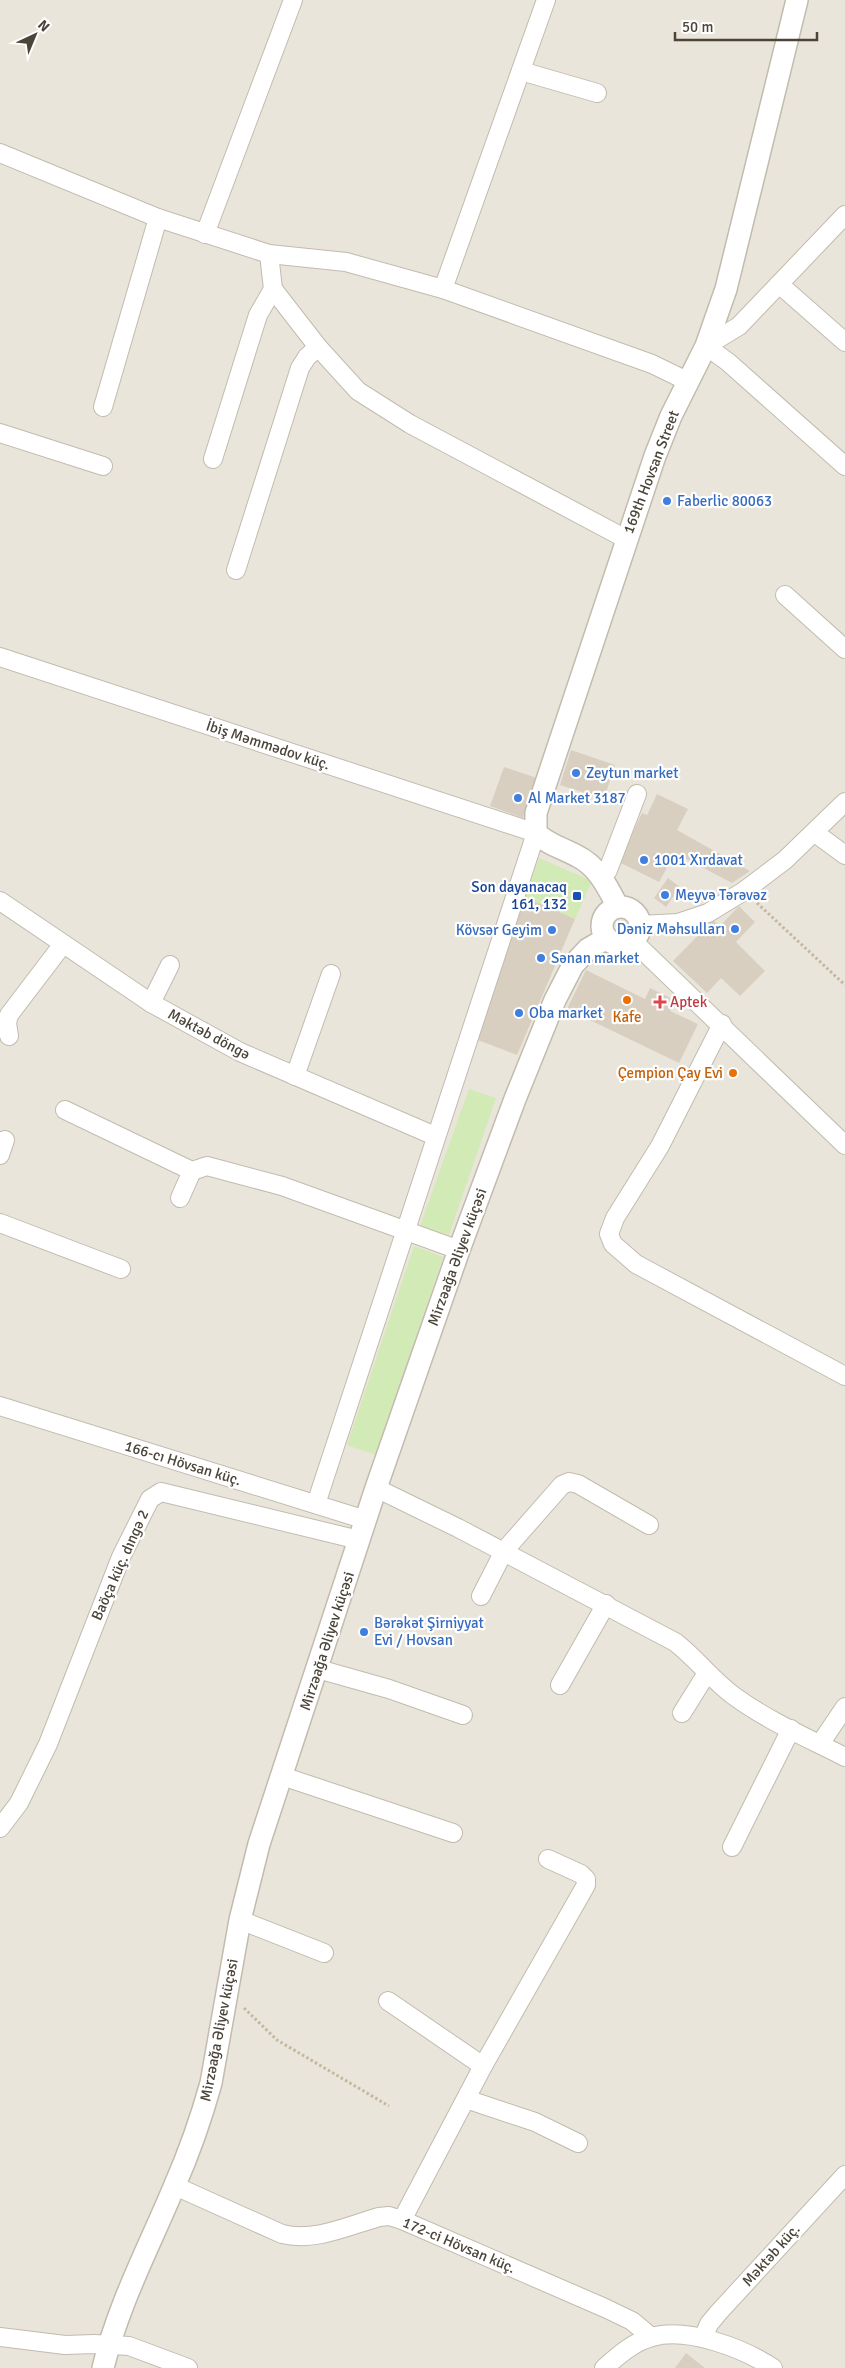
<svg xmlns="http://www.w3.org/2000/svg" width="845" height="2368" viewBox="0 0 845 2368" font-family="Signika,sans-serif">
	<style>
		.residential { fill: #eae5da }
		.green { fill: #d2eab5 }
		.building { fill: #d8cfc1 }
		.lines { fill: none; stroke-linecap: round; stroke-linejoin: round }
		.minor-casing { stroke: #c2bbae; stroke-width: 20 }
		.tertiary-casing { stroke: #c2bbae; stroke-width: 24 }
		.path { stroke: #c4b79f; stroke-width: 3; stroke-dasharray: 2.5 2.5; stroke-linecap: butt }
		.minor { stroke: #fff; stroke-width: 18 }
		.tertiary { stroke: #fff; stroke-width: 21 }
		.shop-dot { fill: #3f7fe0; stroke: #fff; stroke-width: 2 }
		.transit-dot { fill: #1a4fb4; stroke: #fff; stroke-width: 2 }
		.food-dot { fill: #e8710a; stroke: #fff; stroke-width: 2 }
		.health-dot { fill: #e0444e; stroke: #fff; stroke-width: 2 }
		.labels { text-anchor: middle; stroke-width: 4.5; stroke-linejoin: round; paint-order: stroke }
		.street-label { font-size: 15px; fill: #4b4439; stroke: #fff }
		.shop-label { font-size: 15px; fill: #366cbe; stroke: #fff; text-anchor: start }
		.transit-label { font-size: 15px; fill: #164399; stroke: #fff; text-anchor: end }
		.health-label { font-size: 15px; fill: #be3a42; stroke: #fff; text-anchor: start }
		.food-label { font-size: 15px; fill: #c56008; stroke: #fff }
	</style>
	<rect width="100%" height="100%" fill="#f6f3ec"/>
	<rect class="residential" x="0" y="0" width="845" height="2368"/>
	<g class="green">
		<path d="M539,858L592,881L575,919L525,897Z"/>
		<path d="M469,1089L496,1098L449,1235L420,1226Z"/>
		<path d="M414,1246L443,1257L376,1455L347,1445Z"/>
	</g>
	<g class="building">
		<path d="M571,750L615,765L604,799L560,785Z"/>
		<path d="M504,767L537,778L523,818L490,806Z"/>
		<path d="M657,794L688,809L677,830L750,871L732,883L675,853L659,882L619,862L642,813L647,815Z"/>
		<path d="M668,878L680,887L666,907L654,898Z"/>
		<path d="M525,897L575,919L517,1055L475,1039Z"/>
		<path d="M739,906L755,922L736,942L765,971L740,996L721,978L707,993L673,961L713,920L720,926Z"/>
		<path d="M586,970L645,999L650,988L675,1000L670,1011L698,1024L679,1063L567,1009Z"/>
		<path d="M686,2353L705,2368H675Z"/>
	</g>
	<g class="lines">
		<g class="minor-casing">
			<g id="minor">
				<path d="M521,71L597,93"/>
				<path d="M0,153L158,218L269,254L346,262L443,289L652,364L687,381"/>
				<path d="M845,215L739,326L706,346L728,362L845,466"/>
				<path d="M205,234L293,0"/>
				<path d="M269,254L273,289L318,347L358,391L410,424L626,539"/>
				<path d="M779,284L845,342"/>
				<path d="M443,289L546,0"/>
				<path d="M103,407L158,218"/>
				<path d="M0,433L103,466"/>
				<path d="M213,459L258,315L273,289"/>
				<path d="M236,570L300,368L307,357L318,347"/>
				<path d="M785,595L845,649"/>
				<path d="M0,657L536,833L316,1504"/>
				<path d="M815,833L845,855"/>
				<path d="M602,878L608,870L637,794"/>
				<path d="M0,901L151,1003L240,1052L435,1136"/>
				<path d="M640,925L678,923L708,913L744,891L785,860L845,802"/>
				<path d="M633,941L845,1145"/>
				<path d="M151,1003L170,965"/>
				<path d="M722,1024L660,1146L615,1218L609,1234L613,1244L636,1264L845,1376"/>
				<path d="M9,1036L7,1023L9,1015L63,944"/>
				<path d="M295,1076L331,974"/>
				<path d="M65,1110L192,1171L207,1166L282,1186L459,1250"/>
				<path d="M0,1155L5,1140"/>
				<path d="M180,1198L192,1171"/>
				<path d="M0,1223L121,1269"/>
				<path d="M0,1406L366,1520"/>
				<path d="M376,1488L458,1528L675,1642C696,1658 712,1680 734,1696C768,1721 808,1738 845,1757"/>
				<path d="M481,1596L504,1551L562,1485L569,1482L578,1484L649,1525"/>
				<path d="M318,1669L389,1689L463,1715"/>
				<path d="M560,1685L606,1604"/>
				<path d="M682,1713L707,1673"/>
				<path d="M820,1744L845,1707"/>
				<path d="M282,1776L453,1833"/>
				<path d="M0,1828L19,1803L48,1744L121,1557L150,1499L161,1492L359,1540"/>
				<path d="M732,1847L791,1729"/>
				<path d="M240,1920L324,1953"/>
				<path d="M388,2001L483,2066"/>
				<path d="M466,2099L535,2122L578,2143"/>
				<path d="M175,2186L282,2234C315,2242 347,2226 379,2217L389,2216L402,2220L605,2308L632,2321L651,2337"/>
				<path d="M402,2220L483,2066L586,1885V1879L581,1874L548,1859"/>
				<path d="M0,2337L65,2345L94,2344L129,2346L188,2368"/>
				<path d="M703,2338L709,2324L719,2312L845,2175"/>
				<path d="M604,2368C618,2356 633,2342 652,2337C687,2327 743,2348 773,2368"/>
			</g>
		</g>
		<g class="tertiary-casing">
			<g id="tertiary">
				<path d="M618,907C608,888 598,866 577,856C563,848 548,845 536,833V813L655,456L671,416L706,346L726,289L797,0"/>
				<circle cx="621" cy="926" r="19"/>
				<path d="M103,2368C118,2305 149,2247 174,2187C189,2153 201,2119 211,2083L240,1920L259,1844L376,1488L459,1250L515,1099L555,1000L573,965L588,949L607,938"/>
			</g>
		</g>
		<g class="path">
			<path d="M757,903L845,985"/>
			<path d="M244,2008L277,2040L389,2106"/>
		</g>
		<use href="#minor" class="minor"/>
		<use href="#tertiary" class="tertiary"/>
	</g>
	<g class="shop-dot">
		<circle cx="667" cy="501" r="5"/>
		<circle cx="576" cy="773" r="5"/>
		<circle cx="518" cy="798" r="5"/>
		<circle cx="644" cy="860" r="5"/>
		<circle cx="665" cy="895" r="5"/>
		<circle cx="735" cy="929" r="5"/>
		<circle cx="552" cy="930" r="5"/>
		<circle cx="541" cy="958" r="5"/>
		<circle cx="519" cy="1013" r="5"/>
		<circle cx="364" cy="1632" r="5"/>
	</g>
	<rect class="transit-dot" x="572" y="891" width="10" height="10" rx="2.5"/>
	<g class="food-dot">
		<circle cx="627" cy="1000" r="5"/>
		<circle cx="733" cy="1073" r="5"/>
	</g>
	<path class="health-dot" d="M657.5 994.5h5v5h5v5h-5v5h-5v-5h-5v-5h5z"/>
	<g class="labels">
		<g class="street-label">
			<text transform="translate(651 472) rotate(-69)" y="5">169th Hovsan Street</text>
			<text transform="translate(268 745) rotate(18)" y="5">İbiş Məmmədov küç.</text>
			<text transform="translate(209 1034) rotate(28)" y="5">Məktəb döngə</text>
			<text transform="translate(457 1257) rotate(-70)" y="5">Mirzəağa Əliyev küçəsi</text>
			<text transform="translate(183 1463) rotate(17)" y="5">166-cı Hövsan küç.</text>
			<text transform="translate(120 1565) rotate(-66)" y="5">Baöça küç. dıngə 2</text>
			<text transform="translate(327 1641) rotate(-72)" y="5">Mirzəağa Əliyev küçəsi</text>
			<text transform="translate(219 2030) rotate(-79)" y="5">Mirzəağa Əliyev küçəsi</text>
			<text transform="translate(459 2245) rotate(23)" y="5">172-ci Hövsan küç.</text>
			<text transform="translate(771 2255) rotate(-48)" y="5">Məktəb küç.</text>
		</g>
		<g class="shop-label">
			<text x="677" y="506">Faberlic 80063</text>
			<text x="586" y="778">Zeytun market</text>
			<text x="528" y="803">Al Market 3187</text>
			<text x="654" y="865">1001 Xırdavat</text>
			<text x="675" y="900">Meyvə Tərəvəz</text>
			<text x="725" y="934" text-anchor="end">Dəniz Məhsulları</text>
			<text x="542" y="935" text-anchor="end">Kövsər Geyim</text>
			<text x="551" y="963">Sənan market</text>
			<text x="529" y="1018">Oba market</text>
			<text x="374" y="1628">Bərəkət Şirniyyat<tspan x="374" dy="17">Evi / Hovsan</tspan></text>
		</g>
		<g class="transit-label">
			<text x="567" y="892">Son dayanacaq<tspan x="567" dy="17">161, 132</tspan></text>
		</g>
		<g class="health-label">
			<text x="670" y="1007">Aptek</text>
		</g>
		<g class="food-label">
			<text x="627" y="1022">Kafe</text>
			<text x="723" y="1078" text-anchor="end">Çempion Çay Evi</text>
		</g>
	</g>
	<g transform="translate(35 35) rotate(44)" stroke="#ffffff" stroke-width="4" paint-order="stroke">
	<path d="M0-4L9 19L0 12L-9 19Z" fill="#4b4439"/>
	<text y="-8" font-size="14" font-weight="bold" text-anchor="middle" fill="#4b4439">N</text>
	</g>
	<path d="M675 32v8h142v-8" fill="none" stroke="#4b4439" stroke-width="2.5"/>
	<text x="682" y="32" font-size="15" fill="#4b4439" stroke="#ffffff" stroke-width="4" paint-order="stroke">50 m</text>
</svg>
